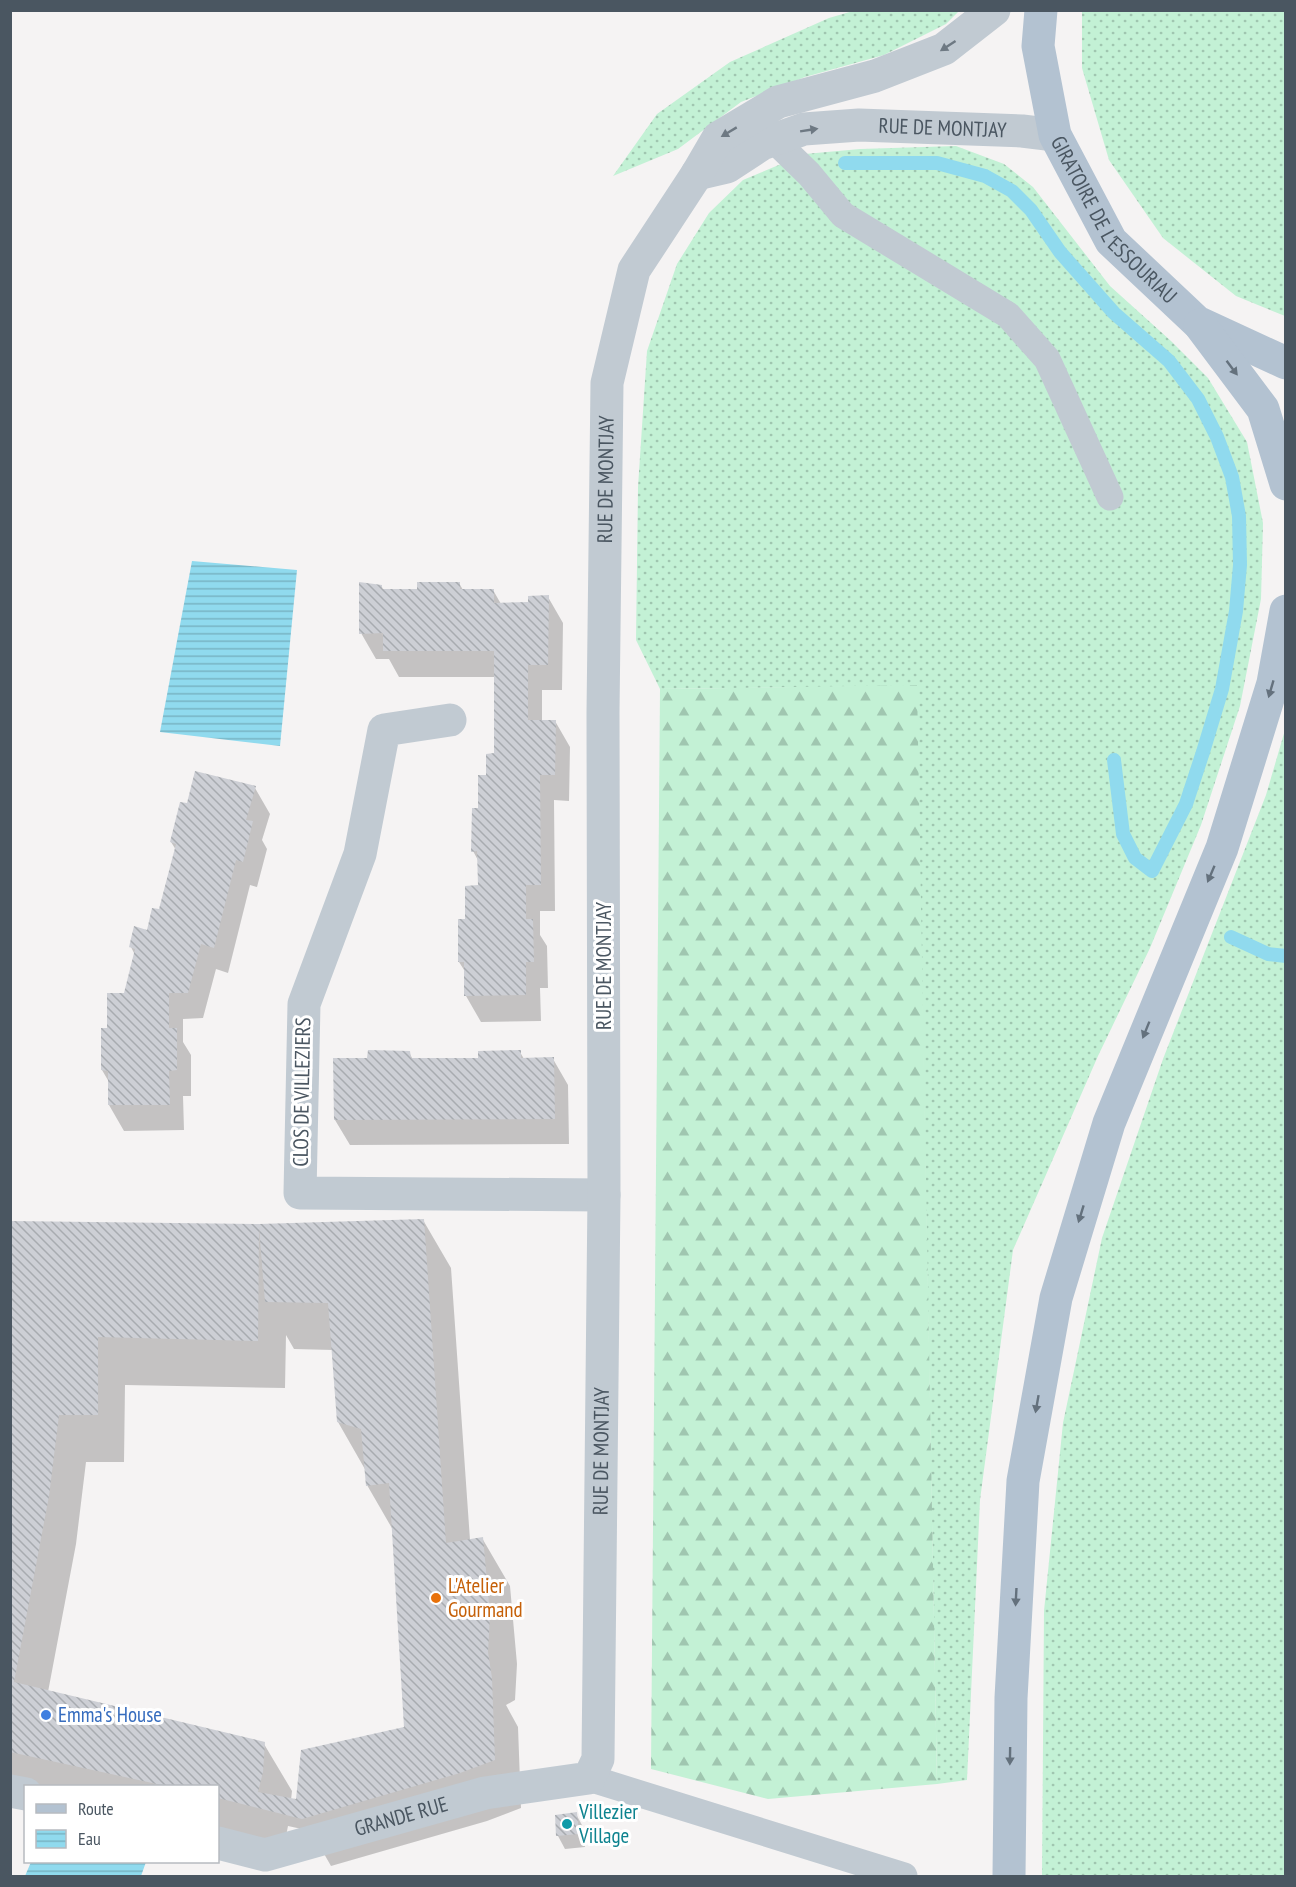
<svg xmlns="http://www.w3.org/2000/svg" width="1296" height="1887" viewBox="0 0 1296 1887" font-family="'PT Sans Narrow',sans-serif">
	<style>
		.grass { fill: url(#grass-dots) }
		.forest { fill: url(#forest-firs) }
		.water { fill: url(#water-rules) }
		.shadow { fill: #0003; fill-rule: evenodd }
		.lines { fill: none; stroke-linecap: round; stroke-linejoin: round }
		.stream { stroke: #90daee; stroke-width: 14 }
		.building { fill: url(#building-back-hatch); fill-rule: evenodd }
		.service { stroke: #c1cad2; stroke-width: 27 }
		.minor { stroke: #c1cad2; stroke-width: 33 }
		.tertiary { stroke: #c1cad2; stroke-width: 33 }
		.primary { stroke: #b3c2d1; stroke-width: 33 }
		.oneway { fill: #6e7983 }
		.oneway2 { fill: #64717d }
		.food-dot { fill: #e8710a; stroke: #fff; stroke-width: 2 }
		.shop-dot { fill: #3f7fe0; stroke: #fff; stroke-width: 2 }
		.culture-dot { fill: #0f9aa8; stroke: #fff; stroke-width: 2 }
		.labels { text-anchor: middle; stroke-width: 6; stroke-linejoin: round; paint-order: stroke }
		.street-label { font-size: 21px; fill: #4a5661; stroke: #fff }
		.food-label { font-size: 21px; fill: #c56008; stroke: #fff; text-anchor: start }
		.shop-label { font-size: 21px; fill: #366cbe; stroke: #fff; text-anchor: start }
		.culture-label { font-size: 21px; fill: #0d838f; stroke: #fff; text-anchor: start }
	</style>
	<defs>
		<pattern id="grass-dots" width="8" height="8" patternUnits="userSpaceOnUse" patternTransform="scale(1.5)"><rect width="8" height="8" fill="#c3f1d5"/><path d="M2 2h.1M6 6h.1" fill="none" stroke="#a0c6b0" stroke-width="1.8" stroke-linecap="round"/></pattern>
		<pattern id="forest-firs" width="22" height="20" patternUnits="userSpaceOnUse" patternTransform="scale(1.5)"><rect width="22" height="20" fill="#c3f1d5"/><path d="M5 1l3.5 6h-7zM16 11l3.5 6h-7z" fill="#a0c6b0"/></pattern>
		<pattern id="water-rules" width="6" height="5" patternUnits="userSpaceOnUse" patternTransform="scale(1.5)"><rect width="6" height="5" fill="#90daee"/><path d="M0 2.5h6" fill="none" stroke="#78b4c4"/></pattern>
		<pattern id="building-back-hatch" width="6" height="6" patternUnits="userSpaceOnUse" patternTransform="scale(1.5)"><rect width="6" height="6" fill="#cdcfd5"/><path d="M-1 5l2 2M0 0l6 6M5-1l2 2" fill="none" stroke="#a8abb0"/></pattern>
	</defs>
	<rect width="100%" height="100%" fill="#f5f3f3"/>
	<g class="grass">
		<path d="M853,11H959L946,24L884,55L805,77L741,102L678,149L613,176L657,114L730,62L829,18Z"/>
		<path d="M1082,11H1285V316L1236,296L1163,238L1109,160L1082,68Z"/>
		<path d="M956,146L1004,164L1033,187L1110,286L1171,341L1208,378L1247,442L1263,523L1261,599L1240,706L1201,825L1150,948L1098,1056L1013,1250L980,1500L967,1780L937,1784L916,686L660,689L636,640L638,487L647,351L677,264L709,213L743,180L805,154L860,149Z"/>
		<path d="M1285,730V1876H1042L1044,1611L1063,1423L1102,1238L1163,1059L1266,795Z"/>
	</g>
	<path class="forest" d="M917,685L937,1784L768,1799L651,1769L660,689Z"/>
	<g class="water">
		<path d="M192,561L297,570L280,746L160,732Z"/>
		<path d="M31,1862H146L141,1876H25Z"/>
	</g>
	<g class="shadow">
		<path d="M459,583L463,590H493L501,604H530L548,597L563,623L562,690H542V721H555L570,747L569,801L554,800L555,911H540V935L547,946L548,988H540L541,1021L481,1022L466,996V973L459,962L466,921L479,886V862L473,851L487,776L495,755V677H399L389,659H376L361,633L381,586L384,590H418Z"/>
		<path d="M255,788L270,814L262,840L267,849L257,887L250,885L228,973L216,969L203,1018L183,1019V1042L191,1055V1096H183L184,1130L124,1131L109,1105V1082L102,1070L109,1029L125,994L135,955L131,947L148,932L160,911L176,850L171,842L188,805Z"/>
		<path d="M409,1052L413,1060L479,1059L520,1052L524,1059H553L568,1085L569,1144L350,1145L335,1120L368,1059Z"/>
		<path d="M423,1220L451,1268L470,1540L482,1538L510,1586L517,1664L515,1700L506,1705L518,1727L521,1808L487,1821L331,1866L311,1831L288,1826L285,1841L218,1840V1786H26L10,1793V1223L259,1225ZM286,1335L294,1349L333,1350L338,1422L366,1471L367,1485L393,1530L405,1728L298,1801L291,1800L292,1791L264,1744L48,1692L76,1544L86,1462H124L125,1385L285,1388Z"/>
		<path d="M576,1814L583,1827L585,1847L565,1849L558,1836L556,1816Z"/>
	</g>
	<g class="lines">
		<g class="stream">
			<path d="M845,163H937L985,176L1012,191L1031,210L1060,252L1114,313L1169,361L1198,399L1217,437L1232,477L1239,516L1240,565L1236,611L1222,689L1203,752L1186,804L1152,871L1135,858L1123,834L1114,760"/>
			<path d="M1231,937L1268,954L1286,956"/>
		</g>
	</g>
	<g class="building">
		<path d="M359,582L382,585V589H417V582H460V589H494V603L528,602V596L549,595L548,665H528V720H556L555,775H540L541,885H526V919H533L534,962H526V995L464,996V962H458V919H465V886L478,885L477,851L471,852L472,808H478V775H486V754L494,753V651H383V633L359,634Z"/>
		<path d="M195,771L256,786L246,820L253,821L243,862L236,860L214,948L201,944L188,993H169V1028H177V1070L169,1071L170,1105H108V1071L101,1070V1028H107V993H124L135,949L129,947L134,926L147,930L152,908L159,909L176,844L170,842L180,802L187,803Z"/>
		<path d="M368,1050L410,1051L411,1058H478V1051L521,1050V1058L554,1057L555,1119L334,1120L333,1058H367Z"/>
		<path d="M424,1219L446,1543L483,1537L490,1615L488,1652L492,1678L495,1760L460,1773L302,1819L218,1798V1786H166L10,1752V1221L259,1224ZM259,1227L265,1302L328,1303L337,1422L361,1429L366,1486L389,1483L404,1727L301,1750L296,1799L258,1792L263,1772L265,1742L14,1682L49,1496L59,1415H98V1337L258,1341Z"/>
		<path d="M577,1812L579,1834L556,1836L555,1815Z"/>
	</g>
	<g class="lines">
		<g class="service">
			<path d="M774,140L809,174L843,215L1008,315L1047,359L1110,497"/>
			<path d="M589,1778L904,1876"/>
		</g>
		<path class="minor" d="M450,720L384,730L360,854L304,1004L300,1193L604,1195"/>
		<g class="tertiary">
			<path id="s1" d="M697,174L727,167L762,144L804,129L859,125L1022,131L1055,135"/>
			<path d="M10,1791L26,1794"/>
			<path id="s2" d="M218,1843L265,1855L485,1793L589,1778L598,1759L604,1195L603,713L607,383L634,270L697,174L718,138L778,102L875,76L944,49L994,10"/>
		</g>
		<g class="primary">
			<path id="s3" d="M1041,10L1038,46L1055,135L1111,241L1197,322L1286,363"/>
			<path d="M1200,325L1263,409L1286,484"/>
			<path d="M1009,1876L1011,1698L1023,1481L1056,1298L1109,1123L1222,848L1273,683L1286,611"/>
		</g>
	</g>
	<defs><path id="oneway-solid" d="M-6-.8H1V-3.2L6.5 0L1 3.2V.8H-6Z" transform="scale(1.5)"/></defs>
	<g class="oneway">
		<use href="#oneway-solid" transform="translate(948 46) rotate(147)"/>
		<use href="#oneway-solid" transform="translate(809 130) rotate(-9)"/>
		<use href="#oneway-solid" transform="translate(729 132) rotate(149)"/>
	</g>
	<g class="oneway2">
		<use href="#oneway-solid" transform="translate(1232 368) rotate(53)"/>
		<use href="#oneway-solid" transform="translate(1271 689) rotate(106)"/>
		<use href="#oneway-solid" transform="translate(1211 874) rotate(113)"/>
		<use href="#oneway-solid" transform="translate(1146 1030) rotate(112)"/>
		<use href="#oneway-solid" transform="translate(1081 1214) rotate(107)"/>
		<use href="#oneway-solid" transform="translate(1037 1404) rotate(100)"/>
		<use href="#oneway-solid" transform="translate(1016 1597) rotate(93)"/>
		<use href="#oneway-solid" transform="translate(1010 1756) rotate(91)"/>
	</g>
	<circle class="food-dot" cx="436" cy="1598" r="6"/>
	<circle class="shop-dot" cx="46" cy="1715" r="6"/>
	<circle class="culture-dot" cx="567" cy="1824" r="6"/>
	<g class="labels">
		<g class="street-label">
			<text dy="7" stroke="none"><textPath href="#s1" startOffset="256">RUE DE MONTJAY</textPath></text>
			<text dy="7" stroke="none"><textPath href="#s3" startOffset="231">GIRATOIRE DE L'ESSOURIAU</textPath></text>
			<text dy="7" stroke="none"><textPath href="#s2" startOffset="1683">RUE DE MONTJAY</textPath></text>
			<text transform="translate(604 966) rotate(-90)" y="7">RUE DE MONTJAY</text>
			<text transform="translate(302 1092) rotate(-89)" y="7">CLOS DE VILLEZIERS</text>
			<text dy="7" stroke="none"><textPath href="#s2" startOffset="711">RUE DE MONTJAY</textPath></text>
			<text dy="7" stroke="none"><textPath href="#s2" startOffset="190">GRANDE RUE</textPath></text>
		</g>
		<g class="food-label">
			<text x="448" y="1593">L'Atelier<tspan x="448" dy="24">Gourmand</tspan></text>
		</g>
		<g class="shop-label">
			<text x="58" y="1722">Emma's House</text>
		</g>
		<g class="culture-label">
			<text x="579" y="1819">Villezier<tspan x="579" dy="24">Village</tspan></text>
		</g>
	</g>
	<rect width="1296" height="1887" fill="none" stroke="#4a5661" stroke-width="24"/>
	<rect x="24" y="1785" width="195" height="78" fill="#ffffff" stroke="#b7bbc0" stroke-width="1.5"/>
	<rect x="36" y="1804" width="30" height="9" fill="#b3c2d1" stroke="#b7bbc0" stroke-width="1.5"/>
	<text x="78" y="1815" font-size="18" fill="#4a5661">Route</text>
	<rect x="36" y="1830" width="30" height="18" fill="url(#water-rules)" stroke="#b7bbc0" stroke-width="1.5"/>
	<text x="78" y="1845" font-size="18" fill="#4a5661">Eau</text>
</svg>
